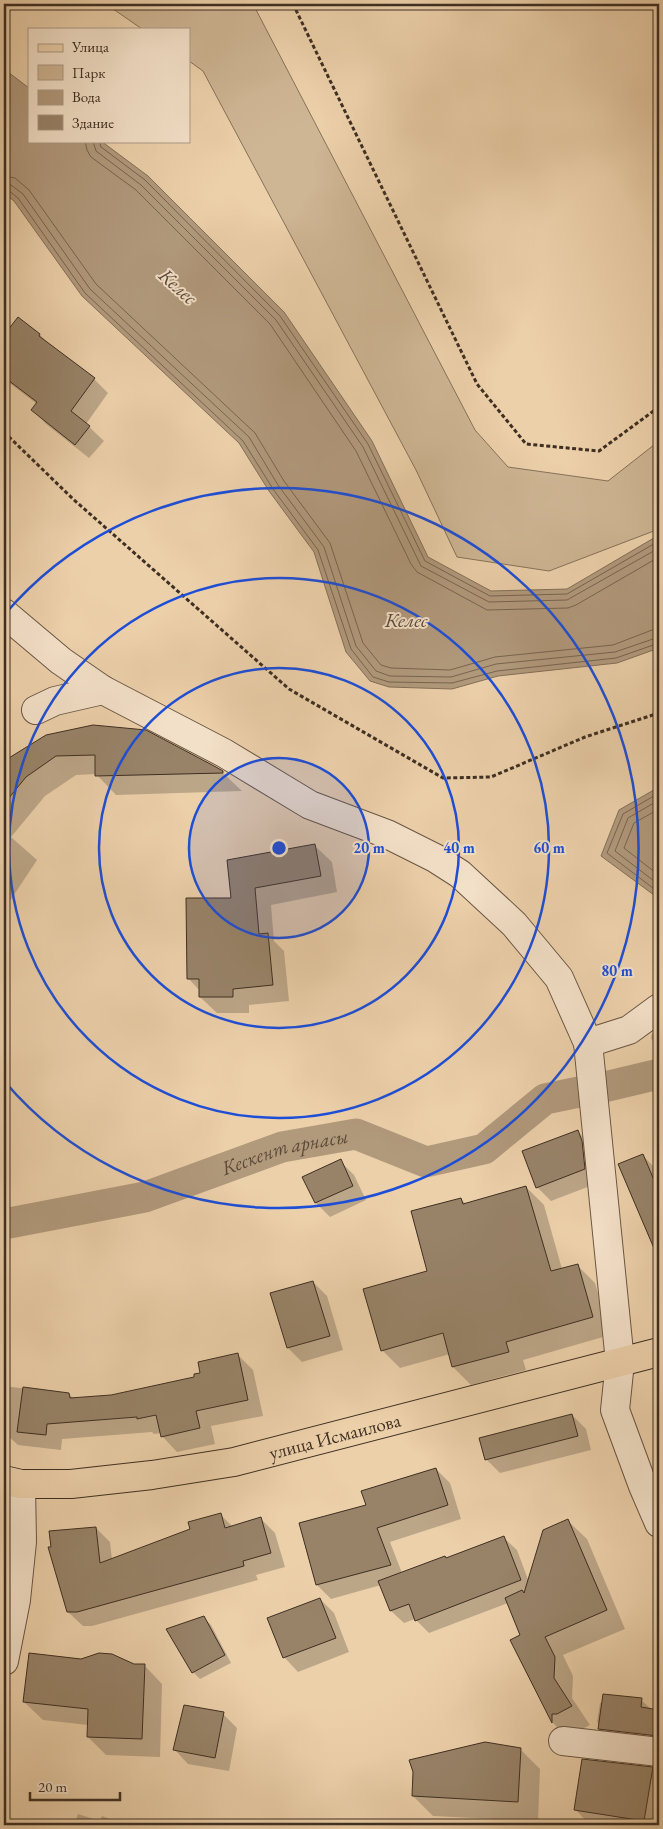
<svg xmlns="http://www.w3.org/2000/svg" width="663" height="1829" viewBox="0 0 663 1829" font-family="'EB Garamond',serif">
	<style>
		.green { fill: #ceb593; stroke: #86725a }
		.water { fill: #b1997c; stroke: #836f58 }
		.shadow { fill: #0003 }
		.lines { fill: none; stroke-linecap: round; stroke-linejoin: round }
		.shore { stroke: #78644f; stroke-width: 1 }
		.canal { stroke: #b1997c; stroke-width: 31 }
		.building { fill: #988369; stroke: #3e2f22 }
		.minor-casing { stroke: #6a5744; stroke-width: 30 }
		.major-casing { stroke: #3e2f22; stroke-width: 30 }
		.path { stroke: #3e2f22; stroke-width: 3; stroke-dasharray: 4 2.5; stroke-linecap: butt }
		.minor { stroke: #f3e0c8; stroke-width: 28 }
		.major { stroke: #ecd0aa; stroke-width: 28 }
		.ring { fill: none; stroke: #1d4ed8; stroke-width: 2.5 }
		.labels { text-anchor: middle; stroke-width: 4; stroke-linejoin: round; paint-order: stroke }
		.street-label { font-size: 19px; fill: #3e2f22; stroke: #f3e0c8 }
		.water-label { font-size: 20px; font-style: italic; fill: #5b4a38; stroke: #f3e0c8 }
		.centre { fill: #1d4ed8; stroke: #f3e0c8; stroke-width: 2.5 }
		.ring-label { font-size: 15px; text-anchor: middle; font-weight: bold; fill: #1d4ed8; stroke: #f3e0c8; stroke-width: 4; stroke-linejoin: round; paint-order: stroke }
	</style>
	<rect width="100%" height="100%" fill="#ecd0aa"/>
	<filter id="stains"><feTurbulence type="fractalNoise" baseFrequency=".004" numOctaves="4"/><feColorMatrix values="0 0 0 0 .2 0 0 0 0 .09 0 0 0 0 .02 0 0 0 .5 -.17"/></filter>
	<radialGradient id="worn" r=".72"><stop offset=".6" stop-color="#630" stop-opacity="0"/><stop offset="1" stop-color="#630" stop-opacity=".3"/></radialGradient>
	<path class="green" d="M106,4H253L475,430L508,467L608,481L659,441V529L549,571L457,557L416,470L203,71L189,61V29H142Z"/>
	<g class="water">
		<path d="M4,69L29,88V141H101L148,176L284,312L372,441L428,557L491,591L567,589L659,535V648L617,663L498,676L452,689L389,687L370,681L346,652L314,552L269,491L239,443L82,296L14,201L4,193Z"/>
		<path d="M659,787V890L654,895L601,856L619,810Z"/>
	</g>
	<g class="shadow">
		<path d="M18,318L39,334L53,348L94,379L108,393L86,424L104,441L89,458L46,424L33,410L37,404L4,379V337Z"/>
		<path d="M46,736L222,772L242,791L116,795L96,774L76,775L45,796L11,837L37,860L4,910V765L7,761Z"/>
		<path d="M315,846L332,862L337,892L271,905L274,941L284,951L289,1001L249,1005V1013H217L200,997V991L188,978L233,899Z"/>
		<path d="M659,1029V1053L651,1038L652,1034Z"/>
		<path d="M577,1131L591,1145L598,1183L551,1201L537,1187Z"/>
		<path d="M643,1156L659,1172V1256L620,1165Z"/>
		<path d="M340,1161L354,1175L366,1200L330,1217L316,1203L304,1178Z"/>
		<path d="M526,1187L544,1205L562,1269L577,1265L595,1283L610,1335L523,1360L526,1370L471,1385L453,1367L450,1354L400,1368L382,1350L429,1272L461,1199L466,1204Z"/>
		<path d="M313,1282L327,1296L343,1350L302,1362L288,1348Z"/>
		<path d="M238,1355L253,1370L263,1416L211,1426L215,1444L177,1452L162,1436L161,1433L154,1434L152,1432L62,1439L61,1450L18,1445L9,1437L4,1436V1386L69,1394L74,1399L112,1396L196,1378Z"/>
		<path d="M572,1415L586,1429L591,1450L500,1473L486,1459Z"/>
		<path d="M436,1469L450,1483L461,1519L390,1542L402,1573L446,1559L504,1538L517,1550L529,1582L568,1521L587,1539L625,1629L563,1655L573,1676L572,1698L590,1725L576,1732L570,1740L553,1723L512,1641L522,1635L508,1603L429,1633L415,1619L404,1623L391,1611L381,1585L331,1599L317,1585L367,1506Z"/>
		<path d="M220,1514L233,1527L261,1519L275,1533L285,1567L256,1575L258,1580L92,1626H83L68,1612L96,1528L110,1542L112,1560L191,1530Z"/>
		<path d="M320,1599L334,1613L349,1652L298,1672L284,1657Z"/>
		<path d="M204,1618L211,1625L231,1663L200,1679L193,1672Z"/>
		<path d="M134,1665H144L162,1684L160,1757L106,1755L88,1737V1725L43,1720L24,1702Z"/>
		<path d="M641,1700L652,1710L659,1711V1746L611,1741L599,1729L600,1725L597,1722L600,1703Z"/>
		<path d="M223,1714L237,1728L229,1771L188,1764L174,1749Z"/>
		<path d="M520,1749L540,1769L538,1821L433,1816L413,1796Z"/>
		<path d="M652,1768L659,1775V1825H600L589,1824L575,1809Z"/>
		<path d="M78,1814L100,1821L102,1816L127,1825H74Z"/>
	</g>
	<g class="lines">
		<g class="shore">
			<path d="M85,141L87,150L91,157L136,190L270,324L356,451L411,564L417,572L487,610L568,608L576,605L659,557"/>
			<path d="M93,141L96,151L141,185L276,320L363,447L421,566L489,602L567,600L659,548"/>
			<path d="M99,141L101,147L145,180L280,316L368,444L425,561L490,596L567,594L659,541"/>
			<path d="M4,176L15,178L29,190L96,284L255,433L284,481L330,543L363,643L381,665L391,668L450,670L495,657L613,645L652,630H659"/>
			<path d="M4,183L11,185L23,194L90,289L249,437L278,485L324,547L356,646L376,671L390,676L451,677L496,664L615,652L659,637"/>
			<path d="M4,189L8,190L18,198L85,293L243,441L273,489L318,550L351,649L373,677L389,682L452,683L497,671L616,658L659,643"/>
			<path d="M659,793L623,814L607,853L653,888L659,887"/>
			<path d="M659,800L628,818L615,851L654,881H659"/>
			<path d="M659,809L634,823L624,848L656,873H659"/>
		</g>
		<g class="canal">
			<path d="M600,1088L659,1074"/>
			<path id="s1" d="M4,1224L145,1197L282,1147L356,1134L426,1162L484,1149L545,1099L579,1092"/>
		</g>
	</g>
	<g class="building">
		<path d="M18,317L40,334L39,336L95,378L71,411L90,426L75,445L31,410L37,402L4,377V335Z"/>
		<path d="M93,725L146,730L216,767L223,771V773L95,776V755L56,756L26,777L4,804V761L46,735Z"/>
		<path d="M315,844L321,876L255,888L259,934L268,933L273,985L233,989V997H199V979H187L186,898H231L227,860Z"/>
		<path d="M578,1130L582,1141L585,1169L536,1188L522,1151Z"/>
		<path d="M643,1154L659,1192V1260L618,1164Z"/>
		<path d="M341,1159L353,1186L315,1203L302,1177Z"/>
		<path d="M526,1186L551,1271L578,1264L593,1317L506,1342L509,1352L452,1367L443,1333L381,1351L363,1289L427,1271L411,1211L461,1198L463,1204Z"/>
		<path d="M313,1281L330,1336L287,1348L270,1293Z"/>
		<path d="M238,1353L248,1400L196,1411L200,1428L161,1437L156,1415L137,1419V1417L47,1424L46,1435L17,1432L23,1387L69,1393L70,1398L111,1395L194,1377V1374L200,1373L198,1362Z"/>
		<path d="M572,1414L578,1436L485,1460L479,1438Z"/>
		<path d="M436,1468L448,1505L377,1528L391,1565L316,1585L299,1523L366,1505L361,1491Z"/>
		<path d="M221,1513L225,1528L261,1517L271,1553L243,1561L244,1566L77,1612H67L48,1547H51L49,1531L96,1527L100,1563L190,1529L188,1522Z"/>
		<path d="M568,1519L607,1610L545,1637L555,1657L554,1678L572,1706L557,1714H552V1723L510,1640L520,1635L505,1598L522,1590L524,1593L543,1530Z"/>
		<path d="M504,1536L521,1580L415,1621L409,1604L390,1611L378,1581L445,1556L446,1558Z"/>
		<path d="M320,1598L336,1638L283,1658L267,1618Z"/>
		<path d="M204,1616L225,1655L192,1673L166,1629Z"/>
		<path d="M29,1653L81,1659L99,1653L112,1654L134,1664H145L142,1739L87,1737L88,1709L23,1702Z"/>
		<path d="M603,1694L642,1698L641,1707L659,1710L658,1736L598,1729Z"/>
		<path d="M184,1705L224,1712L215,1758L173,1750Z"/>
		<path d="M485,1742L521,1748L518,1802L412,1796L413,1772L409,1760Z"/>
		<path d="M582,1759L653,1767L644,1821L574,1810Z"/>
	</g>
	<g class="lines">
		<g class="minor-casing">
			<g id="minor">
				<path d="M4,613L61,661L103,690L224,753L310,805L387,834L435,858L460,874L514,924L559,978L588,1043L620,1362L615,1410L643,1486L659,1523"/>
				<path d="M36,710L55,701L103,690"/>
				<path d="M588,1043L629,1030L659,1008"/>
				<path d="M4,1661L16,1600L22,1542L21,1484"/>
				<path d="M563,1741L659,1752"/>
			</g>
		</g>
		<g class="major-casing">
			<g id="major">
				<path id="s2" d="M4,1480L21,1484H71L152,1475L234,1462L659,1352"/>
			</g>
		</g>
		<g class="path">
			<path d="M293,4L477,384L526,444L599,451L659,407"/>
			<path d="M4,432L73,499L289,689L443,778L491,777L585,737L659,713"/>
		</g>
		<use href="#minor" class="minor"/>
		<use href="#major" class="major"/>
	</g>
	<circle cx="279" cy="848" r="90" fill="#1d4ed8" fill-opacity=".12"/>
	<g class="ring">
		<circle cx="279" cy="848" r="90"/>
		<circle cx="279" cy="848" r="180"/>
		<circle cx="279" cy="848" r="270"/>
		<path d="M5 614A360 360 0 1 1 5 1082"/>
	</g>
	<g class="labels">
		<g class="street-label">
			<text dy="7" stroke="none"><textPath href="#s2" startOffset="336">улица Исмаилова</textPath></text>
		</g>
		<g class="water-label">
			<text transform="translate(178 286) rotate(42)" y="7">Келес</text>
			<text x="406" y="627">Келес</text>
			<text dy="7" stroke="none"><textPath href="#s1" startOffset="291">Кескент арнасы</textPath></text>
		</g>
	</g>
	<circle cx="279" cy="848" r="8" class="centre"/>
	<g class="ring-label">
		<text x="369" y="853">20 m</text>
		<text x="459" y="853">40 m</text>
		<text x="549" y="853">60 m</text>
		<text x="617" y="976">80 m</text>
	</g>
	<rect width="663" height="1829" fill="none" stroke="#ecd0aa" stroke-width="20"/>
	<rect x="5" y="5" width="653" height="1819" fill="none" stroke="#3e2f22" stroke-width="2.5"/>
	<rect x="10" y="10" width="643" height="1809" fill="none" stroke="#3e2f22"/>
	<rect x="28" y="28" width="162" height="115" fill="#f3e0c8" stroke="#ab9986"/>
	<rect x="38" y="44" width="25" height="8" fill="#ecd0aa" stroke="#ab9986"/>
	<text x="72" y="52" font-size="15" fill="#3e2f22">Улица</text>
	<rect x="38" y="65" width="25" height="15" fill="#ceb593" stroke="#ab9986"/>
	<text x="72" y="78" font-size="15" fill="#3e2f22">Парк</text>
	<rect x="38" y="90" width="25" height="15" fill="#b1997c" stroke="#ab9986"/>
	<text x="72" y="102" font-size="15" fill="#3e2f22">Вода</text>
	<rect x="38" y="115" width="25" height="15" fill="#988369" stroke="#ab9986"/>
	<text x="72" y="128" font-size="15" fill="#3e2f22">Здание</text>
	<path d="M30 1792v8h90v-8" fill="none" stroke="#3e2f22" stroke-width="2.5"/>
	<text x="38" y="1792" font-size="15" fill="#3e2f22" stroke="#f3e0c8" stroke-width="4" paint-order="stroke">20 m</text>
	<rect width="100%" height="100%" filter="url(#stains)"/>
	<rect width="100%" height="100%" fill="url(#worn)"/>
</svg>
